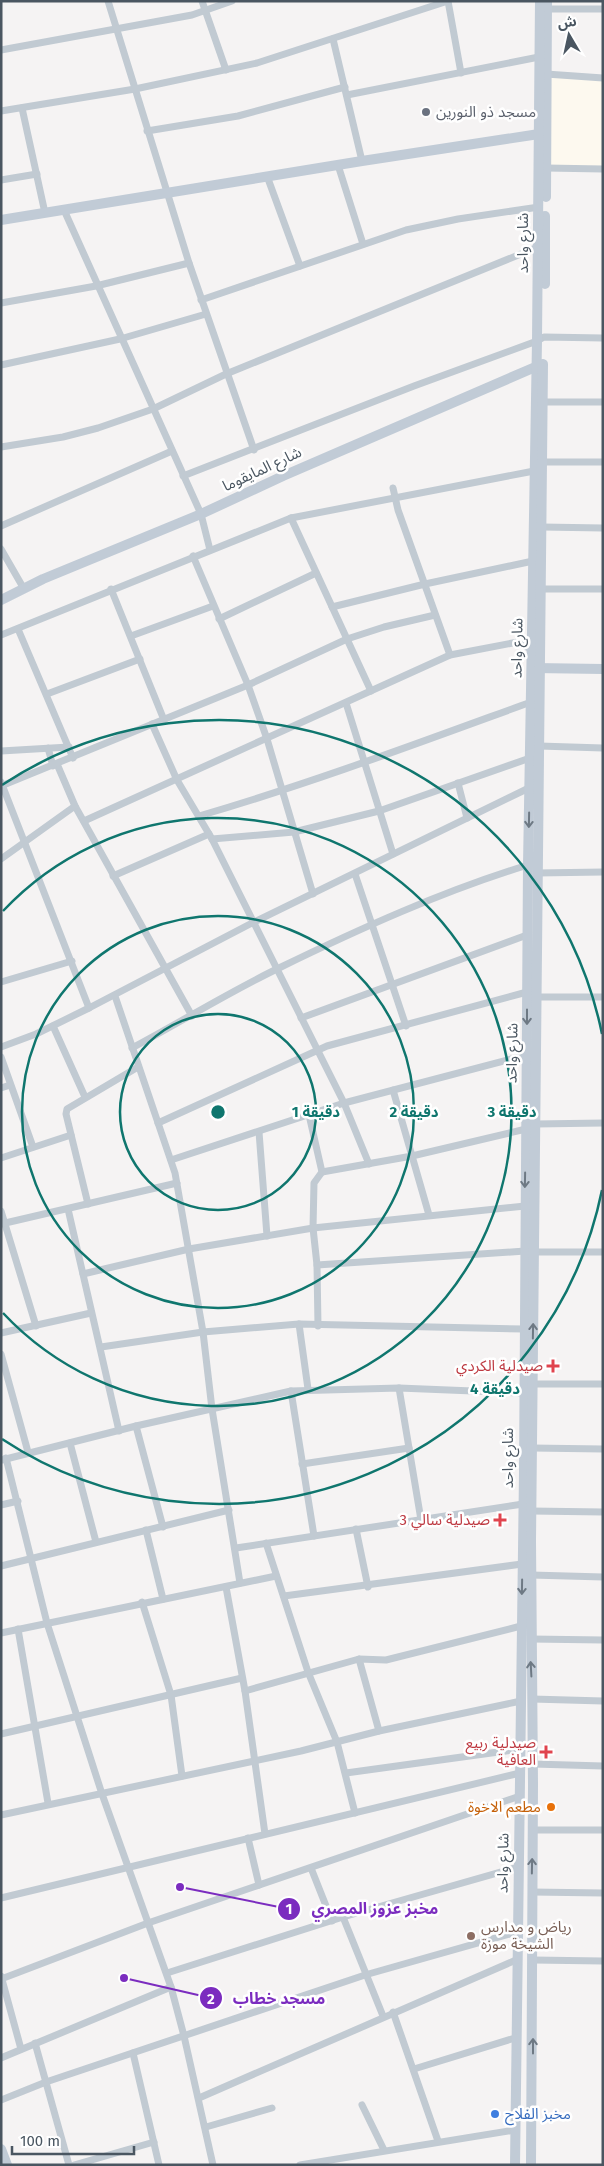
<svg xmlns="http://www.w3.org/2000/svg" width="604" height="2166" viewBox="0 0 604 2166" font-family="'Fira Sans','Noto Sans Arabic',sans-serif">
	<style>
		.commercial { fill: #fdf9ef }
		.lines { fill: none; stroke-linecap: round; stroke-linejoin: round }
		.street { stroke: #c1cad2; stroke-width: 7 }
		.secondary { stroke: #c1cbd6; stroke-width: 10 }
		.oneway { stroke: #6e7984 }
		.ring { fill: none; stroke: #0f766e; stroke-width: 2.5 }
		.worship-dot { fill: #6b7280; stroke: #fff; stroke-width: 2 }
		.health-dot { fill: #e0444e; stroke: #fff; stroke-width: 2 }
		.food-dot { fill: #e8710a; stroke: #fff; stroke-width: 2 }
		.education-dot { fill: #8d6e63; stroke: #fff; stroke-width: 2 }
		.shop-dot { fill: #3f7fe0; stroke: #fff; stroke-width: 2 }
		.labels { text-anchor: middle; stroke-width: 5; stroke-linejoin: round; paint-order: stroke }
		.worship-label { font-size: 15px; fill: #5b616d; stroke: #fff; text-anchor: start }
		.street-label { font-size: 15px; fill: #4a5661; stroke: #fff }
		.health-label { font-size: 15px; fill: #be3a42; stroke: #fff; text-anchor: end }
		.food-label { font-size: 15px; fill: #c56008; stroke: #fff; text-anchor: end }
		.education-label { font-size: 15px; fill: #785e54; stroke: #fff; text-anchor: start }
		.shop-label { font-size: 15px; fill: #366cbe; stroke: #fff; text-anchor: start }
		.centre { fill: #0f766e; stroke: #fff; stroke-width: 2.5 }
		.ring-label { font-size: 15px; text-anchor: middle; font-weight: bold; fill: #0f766e; stroke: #fff; stroke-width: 5; stroke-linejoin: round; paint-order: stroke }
		.leader { fill: none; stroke: #7b2cbf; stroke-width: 2 }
		.callout-dot { fill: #7b2cbf; stroke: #fff; stroke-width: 2 }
		.mark-label { font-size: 15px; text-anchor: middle; font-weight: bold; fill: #fff }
		.callout-label { font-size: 16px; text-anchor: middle; font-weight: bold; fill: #7b2cbf; stroke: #fff; stroke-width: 5; stroke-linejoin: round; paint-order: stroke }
	</style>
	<rect width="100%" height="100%" fill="#f5f3f3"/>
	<path class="commercial" d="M545,75L603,78V169H545Z"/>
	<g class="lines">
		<g class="street">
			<path d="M108,1L189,263L254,450"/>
			<path d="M202,1L226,70"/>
			<path d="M448,1L461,73"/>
			<path d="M547,9H603"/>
			<path d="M333,39L362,161"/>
			<path d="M1,50L192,15L232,1"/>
			<path d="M546,74L603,78"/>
			<path d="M347,95L539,57"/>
			<path d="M22,108L45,213"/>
			<path d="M1,111L135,89L257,63L448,1"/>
			<path d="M147,131L238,116L345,87"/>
			<path d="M338,165L363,244"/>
			<path d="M546,168L603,169"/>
			<path d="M267,176L300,266"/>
			<path d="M1,180L37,174"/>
			<path d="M64,210L201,514L210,550"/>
			<path d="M201,300L406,230L458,219L539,207"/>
			<path d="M1,303L96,286L189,263"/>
			<path d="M1,365L120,339L206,314"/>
			<path d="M544,402H603"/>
			<path d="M1,447L63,437L98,428L153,409L226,374L538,247"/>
			<path d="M543,462H603"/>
			<path d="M183,476L414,386L537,341L544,337L603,338"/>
			<path d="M393,488L398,510L450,655"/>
			<path d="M291,518L371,691"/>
			<path d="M1,526L172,451"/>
			<path d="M542,527L603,528"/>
			<path d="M1,549L24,589"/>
			<path d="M193,556L248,685L267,739L313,894"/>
			<path d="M111,589L164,720"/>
			<path d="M540,589H603"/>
			<path d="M332,607L425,584L533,561"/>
			<path d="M219,619L316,573"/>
			<path d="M18,629L73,758"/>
			<path d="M1,635L291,518L534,471"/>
			<path d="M131,636L213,606"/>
			<path d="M47,694L140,659"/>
			<path d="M346,703L393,854"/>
			<path d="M152,724L177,780L212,839L344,1103L369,1164"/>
			<path d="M539,746L603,748"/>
			<path d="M48,748L53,766"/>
			<path d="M1,751L69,747"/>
			<path d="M57,764L75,806L192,1016"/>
			<path d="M1,782L89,1008"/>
			<path d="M458,783L467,818"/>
			<path d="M1,786L248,685L347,639L384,627L435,615"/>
			<path d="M199,816C312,783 421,742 531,702"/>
			<path d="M84,821L450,655L518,642L534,651"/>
			<path d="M212,839L294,832L379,811L530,758"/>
			<path d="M1,859L75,806"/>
			<path d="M537,873L603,872"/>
			<path d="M355,874L406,1026"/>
			<path d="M113,876L209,834"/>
			<path d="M1,982L72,961"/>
			<path d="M115,996L175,1173L203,1332L212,1409L240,1583"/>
			<path d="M537,997H603"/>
			<path d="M301,1018L527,935"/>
			<path d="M53,1026L85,1097"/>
			<path d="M1,1047L36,1034L89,1008L252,923L533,786"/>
			<path d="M132,1048C181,1022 229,992 279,968C359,929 443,891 528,865"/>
			<path d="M1,1057L33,1147"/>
			<path d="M1,1088L10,1085"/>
			<path d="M393,1090L429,1215"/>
			<path d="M309,1115L322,1172L314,1183L313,1228L317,1265L318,1326"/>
			<path d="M158,1123L327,1046L527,992"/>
			<path d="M536,1124L603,1123"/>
			<path d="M259,1132L267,1236"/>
			<path d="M1,1158L71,1135"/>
			<path d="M171,1160L344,1103L527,1055"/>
			<path d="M322,1172L412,1156L526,1129"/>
			<path d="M88,1204L66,1114L67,1109L138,1067"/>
			<path d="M68,1209L119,1431"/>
			<path d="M1,1211L36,1326"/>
			<path d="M1,1224L177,1183"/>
			<path d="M535,1252H603"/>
			<path d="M317,1265L525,1251"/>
			<path d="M83,1274L189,1249L313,1228L525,1206"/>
			<path d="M299,1324L308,1389"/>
			<path d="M1,1333L91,1313"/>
			<path d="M101,1347L203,1332L299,1324L524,1329"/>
			<path d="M1,1354L28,1452"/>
			<path d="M533,1384H603"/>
			<path d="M399,1388L421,1520"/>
			<path d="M291,1391L314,1536"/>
			<path d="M136,1426L163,1527"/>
			<path d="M70,1443L96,1542"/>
			<path d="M532,1448L603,1449"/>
			<path d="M6,1458L47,1623L102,1794L171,1987L184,2036L213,2165"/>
			<path d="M2,1460L136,1426L291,1391L399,1388L523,1393"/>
			<path d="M302,1464L409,1448"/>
			<path d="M1,1505L18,1501"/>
			<path d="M531,1511L603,1512"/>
			<path d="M356,1529L368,1587"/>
			<path d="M146,1530L163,1599"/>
			<path d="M266,1543L308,1672L337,1742L355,1813"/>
			<path d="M236,1548L523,1504"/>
			<path d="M1,1566L229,1510"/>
			<path d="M531,1575L603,1577"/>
			<path d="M226,1587L245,1691L265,1834"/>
			<path d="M284,1596L522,1564"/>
			<path d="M142,1602L171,1695L182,1776"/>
			<path d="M18,1629L48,1803"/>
			<path d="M1,1633L276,1576"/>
			<path d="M531,1639L603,1640"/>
			<path d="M359,1659L379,1731"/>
			<path d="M245,1691L359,1659L386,1660L521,1626"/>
			<path d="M532,1699L603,1701"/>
			<path d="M1,1734L242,1678"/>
			<path d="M533,1764L603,1766"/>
			<path d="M346,1773L520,1749"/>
			<path d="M1,1815L301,1751L379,1731L521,1701"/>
			<path d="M533,1830H603"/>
			<path d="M248,1838L259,1885"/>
			<path d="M311,1868L332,1921"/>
			<path d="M532,1892L603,1893"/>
			<path d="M1,1898L520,1773"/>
			<path d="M343,1917L383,2016"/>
			<path d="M533,1960L603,1961"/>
			<path d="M167,1973L343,1917L518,1867"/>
			<path d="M1,1976L21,2049"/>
			<path d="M1,1979L148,1923L520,1796"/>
			<path d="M393,2012L438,2141"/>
			<path d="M35,2043L69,2165"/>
			<path d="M133,2053L159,2165"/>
			<path d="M1,2058L171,1987"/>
			<path d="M414,2069L515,2038"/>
			<path d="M199,2098L516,1960"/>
			<path d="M1,2100L46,2082L365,1975L517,1932"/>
			<path d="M362,2105L384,2150"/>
			<path d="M206,2127L272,2108"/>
			<path d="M74,2165L154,2142"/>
			<path d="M300,2165L515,2130"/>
		</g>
		<g class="secondary">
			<path d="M546,197L547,1"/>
			<path d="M1,220L362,161L539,134"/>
			<path d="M545,284V216"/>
			<path d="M1,600L43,579L201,514L283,476L540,365"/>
			<path d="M534,668L603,669"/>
			<path d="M1,2149L7,2165"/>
			<path d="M515,2165L524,1473L528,865L537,341L540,1"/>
			<path d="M531,2165L533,1784L531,1541L543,364"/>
		</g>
	</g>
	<defs><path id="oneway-shaft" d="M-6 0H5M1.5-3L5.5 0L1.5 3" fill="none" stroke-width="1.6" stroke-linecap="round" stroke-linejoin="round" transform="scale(1.25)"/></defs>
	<g class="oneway">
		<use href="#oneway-shaft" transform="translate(529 820) rotate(91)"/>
		<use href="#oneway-shaft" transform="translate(527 1017) rotate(90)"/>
		<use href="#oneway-shaft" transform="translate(525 1180) rotate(91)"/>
		<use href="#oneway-shaft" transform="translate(533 1331) rotate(-89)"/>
		<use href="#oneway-shaft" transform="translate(522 1587) rotate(91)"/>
		<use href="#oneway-shaft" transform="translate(531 1669) rotate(-93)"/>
		<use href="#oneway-shaft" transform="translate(532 1866) rotate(-89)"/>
		<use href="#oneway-shaft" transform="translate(533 2046) rotate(-90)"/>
	</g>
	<g class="ring">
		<circle cx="218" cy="1112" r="98"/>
		<circle cx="218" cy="1112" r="196"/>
		<path d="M3 911A294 294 0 1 1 3 1313"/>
		<path d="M602 1190A392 392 0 0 1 2 1439M2 785A392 392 0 0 1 602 1034"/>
	</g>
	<circle class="worship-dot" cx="426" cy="112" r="5"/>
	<g class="health-dot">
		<path d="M550.5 1358.5h5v5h5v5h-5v5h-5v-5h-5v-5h5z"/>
		<path d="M497.5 1512.5h5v5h5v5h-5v5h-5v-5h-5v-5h5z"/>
		<path d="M543.5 1744.5h5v5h5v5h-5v5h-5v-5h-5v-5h5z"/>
	</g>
	<circle class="food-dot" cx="551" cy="1807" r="5"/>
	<circle class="education-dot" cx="471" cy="1936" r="5"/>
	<circle class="shop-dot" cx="495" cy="2114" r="5"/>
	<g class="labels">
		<g class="worship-label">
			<text x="436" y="117">مسجد ذو النورين</text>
		</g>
		<g class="street-label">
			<text transform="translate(523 243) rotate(-90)" y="5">شارع واحد</text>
			<text transform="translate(262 469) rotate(-25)" y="5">شارع المايقوما</text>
			<text transform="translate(517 648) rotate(-89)" y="5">شارع واحد</text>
			<text transform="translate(512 1053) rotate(-89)" y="5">شارع واحد</text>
			<text transform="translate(508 1458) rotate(-90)" y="5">شارع واحد</text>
			<text transform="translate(503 1863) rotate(-89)" y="5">شارع واحد</text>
		</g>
		<g class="health-label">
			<text x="543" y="1371">صيدلية الكردي</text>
			<text x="490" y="1525">صيدلية سالي 3</text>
			<text x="536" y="1748">صيدلية ربيع<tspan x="536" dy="17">العافية</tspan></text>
		</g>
		<g class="food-label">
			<text x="541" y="1812">مطعم الاخوة</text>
		</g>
		<g class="education-label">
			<text x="481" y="1932">رياض و مدارس<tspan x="481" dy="17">الشيخة موزة</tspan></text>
		</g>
		<g class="shop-label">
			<text x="505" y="2119">مخبز الفلاح</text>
		</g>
	</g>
	<circle cx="218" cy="1112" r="8" class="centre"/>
	<g class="ring-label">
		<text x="316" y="1117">1 دقيقة</text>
		<text x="414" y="1117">2 دقيقة</text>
		<text x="512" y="1117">3 دقيقة</text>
		<text x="495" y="1394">4 دقيقة</text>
	</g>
	<path class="leader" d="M180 1887L289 1909M124 1978L211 1998"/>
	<g class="callout-dot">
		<circle cx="180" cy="1887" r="5"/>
		<circle cx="124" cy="1978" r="5"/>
		<circle cx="289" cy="1909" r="12"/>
		<circle cx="211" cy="1998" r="12"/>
	</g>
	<g class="mark-label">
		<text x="289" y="1914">1</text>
		<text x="211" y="2004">2</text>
	</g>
	<g class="callout-label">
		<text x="375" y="1914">مخبز عزوز المصري</text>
		<text x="279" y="2004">مسجد خطاب</text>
	</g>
	<rect width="604" height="2166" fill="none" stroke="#4a5661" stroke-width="5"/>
	<g transform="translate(569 35) rotate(351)" stroke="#ffffff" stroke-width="4" paint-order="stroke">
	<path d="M0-4L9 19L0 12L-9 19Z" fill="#4a5661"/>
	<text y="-8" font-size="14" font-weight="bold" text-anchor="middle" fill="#4a5661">ش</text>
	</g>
	<path d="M12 2146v8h122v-8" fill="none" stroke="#4a5661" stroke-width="2.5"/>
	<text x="20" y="2146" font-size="15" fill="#4a5661" stroke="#ffffff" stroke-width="4" paint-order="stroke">100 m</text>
</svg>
